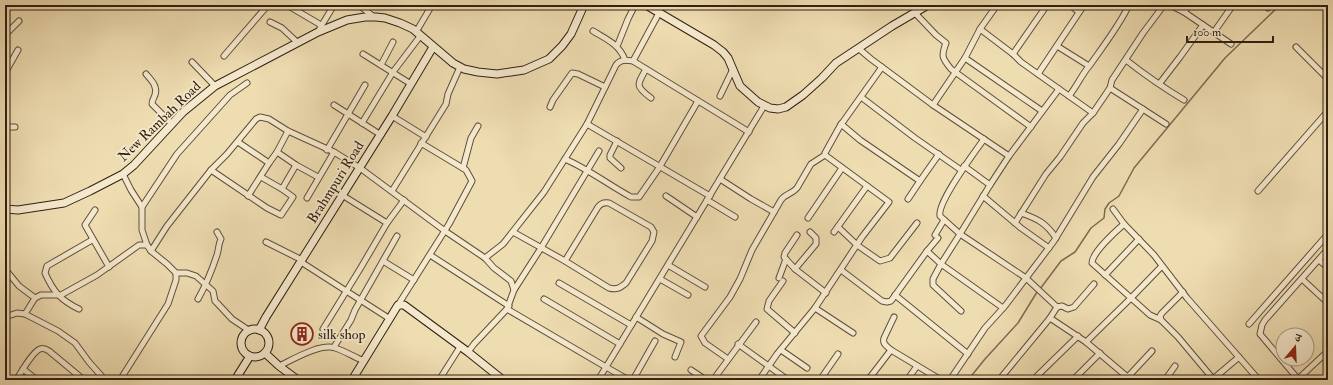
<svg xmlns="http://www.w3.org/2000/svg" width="1333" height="385" viewBox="0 0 1333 385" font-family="'IM FELL Double Pica','Noto Serif Devanagari',serif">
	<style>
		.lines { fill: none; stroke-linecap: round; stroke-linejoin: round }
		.stream { stroke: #7b6b52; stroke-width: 1.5 }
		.street-casing { stroke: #5f4f3a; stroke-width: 7 }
		.secondary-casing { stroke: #2f2012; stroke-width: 9 }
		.street { stroke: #f5e9cd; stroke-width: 5 }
		.secondary { stroke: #f5e9cd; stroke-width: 7 }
		.labels { text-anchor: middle; stroke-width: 3.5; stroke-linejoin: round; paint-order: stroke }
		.street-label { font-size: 14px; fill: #2f2012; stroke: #f5e9cd }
		.poi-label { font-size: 14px; fill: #2f2012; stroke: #f5e9cd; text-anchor: start }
	</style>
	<rect width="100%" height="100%" fill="#efddb2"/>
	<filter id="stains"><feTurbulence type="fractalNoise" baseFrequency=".005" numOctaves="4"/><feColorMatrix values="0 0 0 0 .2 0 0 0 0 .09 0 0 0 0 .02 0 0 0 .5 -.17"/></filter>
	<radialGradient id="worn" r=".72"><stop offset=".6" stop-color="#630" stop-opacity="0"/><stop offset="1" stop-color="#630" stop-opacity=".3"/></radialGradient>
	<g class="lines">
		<g class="stream">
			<path d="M1040,289L1061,261L1075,252L1091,228L1104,218L1105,209L1109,203L1119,196L1134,168L1225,58L1280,5"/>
			<path d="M968,380L985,359L1018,323L1037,292"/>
		</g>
		<g class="street-casing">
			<g id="street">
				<path d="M287,5L321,25"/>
				<path d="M359,5L374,17"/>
				<path d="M997,5L980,29L965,58L1042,111"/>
				<path d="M1070,5L1079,12"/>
				<path d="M1170,5L1184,12L1189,5"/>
				<path d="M1268,8L1270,5"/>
				<path d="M1184,12L1231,44"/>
				<path d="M915,13L936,35L946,43C941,56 942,58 951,69L1031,127"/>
				<path d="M270,22L282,28L298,43"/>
				<path d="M320,28L334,5"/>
				<path d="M980,29L1013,54L1021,62L1059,89"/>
				<path d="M593,31C606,39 619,44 625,60"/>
				<path d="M416,32L432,5"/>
				<path d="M1214,32L1233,5"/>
				<path d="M5,35L19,21"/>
				<path d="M618,44L628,19L635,5"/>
				<path d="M1057,46L1089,66"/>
				<path d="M1296,47L1328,79"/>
				<path d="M858,48L871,59L933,105L1009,156L990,185L964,166"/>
				<path d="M363,54L411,84"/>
				<path d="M1013,54L1047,5"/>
				<path d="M224,56L268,5"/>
				<path d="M1126,60C1145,75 1164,88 1184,100"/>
				<path d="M633,61L659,13"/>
				<path d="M192,62L215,86"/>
				<path d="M381,65L393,42"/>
				<path d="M646,69C637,85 635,86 651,98"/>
				<path d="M5,73L18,50"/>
				<path d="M146,74C151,80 158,86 155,95C154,98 152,100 152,104L172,124"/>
				<path d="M1038,74L1084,5"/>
				<path d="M1160,83L1180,57L1203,25"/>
				<path d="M1110,88L1166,124"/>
				<path d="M720,96L733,69"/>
				<path d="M1069,96C1077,86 1082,74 1090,65C1104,45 1119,26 1129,5"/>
				<path d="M861,97L915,138L961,170"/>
				<path d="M334,105L381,135"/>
				<path d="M933,105L965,58"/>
				<path d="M550,107L553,100L572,73L578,74L605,87"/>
				<path d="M392,116L426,137"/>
				<path d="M362,123L393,72L421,35"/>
				<path d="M587,124L710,196"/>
				<path d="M841,124L860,140L920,181L939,154"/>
				<path d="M5,127H15"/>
				<path d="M984,139C975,152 937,202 940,216L960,234L990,185"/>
				<path d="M617,141L610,155V158L621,168"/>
				<path d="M238,142L269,163L248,196"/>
				<path d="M327,150L365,85"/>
				<path d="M277,152L288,131"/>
				<path d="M1009,156L1059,89L1093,113L1110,88L1112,80L1143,33L1164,5"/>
				<path d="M565,159C588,169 609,185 631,197H639L659,168L698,101"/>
				<path d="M269,163L277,152L296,165"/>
				<path d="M463,168L471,138L478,126"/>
				<path d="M211,170L227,154L256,119L260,117L269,119L288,131L334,152"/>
				<path d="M720,179L751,199L774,212"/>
				<path d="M282,189L296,165L318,177"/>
				<path d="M392,191L446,104L448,94L460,67"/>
				<path d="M1258,191L1328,111"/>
				<path d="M342,195L387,223"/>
				<path d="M666,196L697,217"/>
				<path d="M983,196L1021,228L1049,248"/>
				<path d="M307,198L334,152L360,168L445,231L485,258L494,268L511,281L514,290L507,309L474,344L468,352"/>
				<path d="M908,199L920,181"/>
				<path d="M707,200L735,217"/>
				<path d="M142,207L177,154L230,95L247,83"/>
				<path d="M1113,209L1124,224L1154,255L1187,298L1259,380"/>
				<path d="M95,210L85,225L109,267"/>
				<path d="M1021,213C1038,219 1046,223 1056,238"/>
				<path d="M808,218L842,168"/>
				<path d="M1015,223L1046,174L1060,157L1083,123L1093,113"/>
				<path d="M1124,224C1116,231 1092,253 1092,263L1131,298L1162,266"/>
				<path d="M838,227L857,245L880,261L890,258L917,223"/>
				<path d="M513,232L565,261L598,207C601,203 604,202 609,203L651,227L654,232L652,241L626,283C620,288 617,290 609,288L565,261"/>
				<path d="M834,232L867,186"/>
				<path d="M797,235L785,253L784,257L795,269L826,293"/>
				<path d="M935,235L944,220"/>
				<path d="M266,242L302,260"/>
				<path d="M1328,249L1265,320L1262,325L1260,334L1298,379L1328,351"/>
				<path d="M151,251L167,226L211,170L267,208L281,215L293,197L282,189L261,177"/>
				<path d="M927,251L938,238"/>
				<path d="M430,255L509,306"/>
				<path d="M485,258L503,244L544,192L587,124L616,65C621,59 625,60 633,61L749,132"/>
				<path d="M1319,260L1328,268"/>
				<path d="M383,261L414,280"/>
				<path d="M301,262L390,319"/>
				<path d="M668,265L705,287"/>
				<path d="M5,269L19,286L35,298L41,295H61L97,275L139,245H147"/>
				<path d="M795,269L816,244V238L810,232"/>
				<path d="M841,270L882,301L887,302L891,301L927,251L941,264L933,279V285L961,311"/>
				<path d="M176,273H187L196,276L213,291L215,301L218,304L232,319L250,331"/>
				<path d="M1105,275L1139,239"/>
				<path d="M779,278L786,259"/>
				<path d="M660,279L688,295"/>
				<path d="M1302,279L1328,303"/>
				<path d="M783,281L769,301L767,309L795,333"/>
				<path d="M559,283L631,325"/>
				<path d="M514,290L541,248L599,151"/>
				<path d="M1183,292L1162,313L1160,316L1161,320L1178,337L1214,380"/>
				<path d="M895,295L968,354"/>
				<path d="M198,299C206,285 212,270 217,255C219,249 218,245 221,239L217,232"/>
				<path d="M544,299L620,344"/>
				<path d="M398,305L449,224L472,181L466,170L421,143"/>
				<path d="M1057,307L1062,306L1068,309L1074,307L1094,284"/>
				<path d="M815,308L853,333"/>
				<path d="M1003,308L941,264L960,234L1026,278L1057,307L1050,318L1086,342L1131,380"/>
				<path d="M79,309C60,300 53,291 45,273L47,266L92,240"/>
				<path d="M507,309L606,367L764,106"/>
				<path d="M25,314L35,298"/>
				<path d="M5,317L17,313L25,314L58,331L75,343L89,362L105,380"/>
				<path d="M636,317L663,334L681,342L675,357"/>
				<path d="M894,317L884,338C882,344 887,346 891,350L941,380"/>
				<path d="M1249,324L1328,234"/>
				<path d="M323,329L360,269L387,223L404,200"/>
				<path d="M1086,342L1131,298L1150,315L1161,320"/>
				<path d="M738,344L788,380"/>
				<path d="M334,347L351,320L355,310L397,236"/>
				<path d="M781,350L807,368"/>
				<path d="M728,359L705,343L701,336L730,297L740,279L752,250L781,200C785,194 792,194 797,188L811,164L825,155"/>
				<path d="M279,366C292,360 320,343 335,348C345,351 354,357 364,361"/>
				<path d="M23,369L37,380"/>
				<path d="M691,370L706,380"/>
				<path d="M441,377L460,347"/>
				<path d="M1213,379L1239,357"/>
				<path d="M16,380C21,373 32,352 40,349C43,348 46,349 49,351L84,380"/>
				<path d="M120,380L168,304L176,280V273L167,264L151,251L147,245L142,230V207L131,190L123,174"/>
				<path d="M598,380L606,367L627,379L634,378L655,341"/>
				<path d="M713,380L756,322"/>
				<path d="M759,380L777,354L815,308L862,237L889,202L825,155V153L840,126L882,67"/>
				<path d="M820,380L838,354"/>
				<path d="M868,380L891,350"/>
				<path d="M907,380L917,366"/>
				<path d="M950,380L985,328L1005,306L1054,241L1093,177L1119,144L1143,109"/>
				<path d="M999,380L1050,318"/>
				<path d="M1035,380L1037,376L1078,336"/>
				<path d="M1073,380L1100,353"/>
				<path d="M1125,380L1152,351"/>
				<path d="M1165,380L1175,366"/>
			</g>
		</g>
		<g class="secondary-casing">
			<g id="secondary">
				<path d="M646,5L714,45L723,52L728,58L740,86L758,102L770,108L778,109L786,107L803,95L822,78L836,63L892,26L928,5"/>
				<path d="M5,209L18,210L64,203L90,191L123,174L134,165L183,112L215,86L318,32L347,20L365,17H376L385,18L400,23L413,29L453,63L464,69L478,72L497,74L524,70L549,59L562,46L571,34L584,5"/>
				<circle cx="255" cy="343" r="14"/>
				<path d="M259,330L266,317L392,116L433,47"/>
				<path d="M265,353L279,366L298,380"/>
				<path d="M235,380L250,356"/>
				<path d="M352,380L398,305H404L468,352L503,380"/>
			</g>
		</g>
		<use href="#street" class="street"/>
		<use href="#secondary" class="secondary"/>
	</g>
	<defs>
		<g id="building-ring" transform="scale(1.15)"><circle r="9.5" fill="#f5e9cd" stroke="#8f2418" stroke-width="1.5"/><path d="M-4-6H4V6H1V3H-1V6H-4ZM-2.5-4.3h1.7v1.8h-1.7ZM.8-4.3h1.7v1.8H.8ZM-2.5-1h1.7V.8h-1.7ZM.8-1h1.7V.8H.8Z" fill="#8f2418"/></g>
	</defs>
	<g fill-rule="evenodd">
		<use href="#building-ring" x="302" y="334"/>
	</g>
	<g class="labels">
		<g class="street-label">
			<text transform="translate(159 121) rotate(-44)" y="5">New Rambah Road</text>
			<text transform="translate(335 182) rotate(-58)" y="5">Brahmpuri Road</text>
		</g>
		<g class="poi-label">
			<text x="318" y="339">silk shop</text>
		</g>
	</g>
	<rect width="1333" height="385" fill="none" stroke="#efddb2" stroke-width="20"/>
	<rect x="6" y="6" width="1321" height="373" fill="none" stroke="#2f2012" stroke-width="2"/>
	<rect x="10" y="10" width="1313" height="365" fill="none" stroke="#2f2012"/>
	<g transform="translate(1295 347) rotate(19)"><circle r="19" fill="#f5e9cd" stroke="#a69982"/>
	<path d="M0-3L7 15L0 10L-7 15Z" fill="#8f2418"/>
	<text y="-6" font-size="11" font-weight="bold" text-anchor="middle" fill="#2f2012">उ</text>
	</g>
	<path d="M1187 36v6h86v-6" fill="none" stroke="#2f2012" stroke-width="2"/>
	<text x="1193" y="36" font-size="12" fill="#2f2012" stroke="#f5e9cd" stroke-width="3" paint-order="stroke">100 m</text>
	<rect width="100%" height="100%" filter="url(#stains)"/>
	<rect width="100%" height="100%" fill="url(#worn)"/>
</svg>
